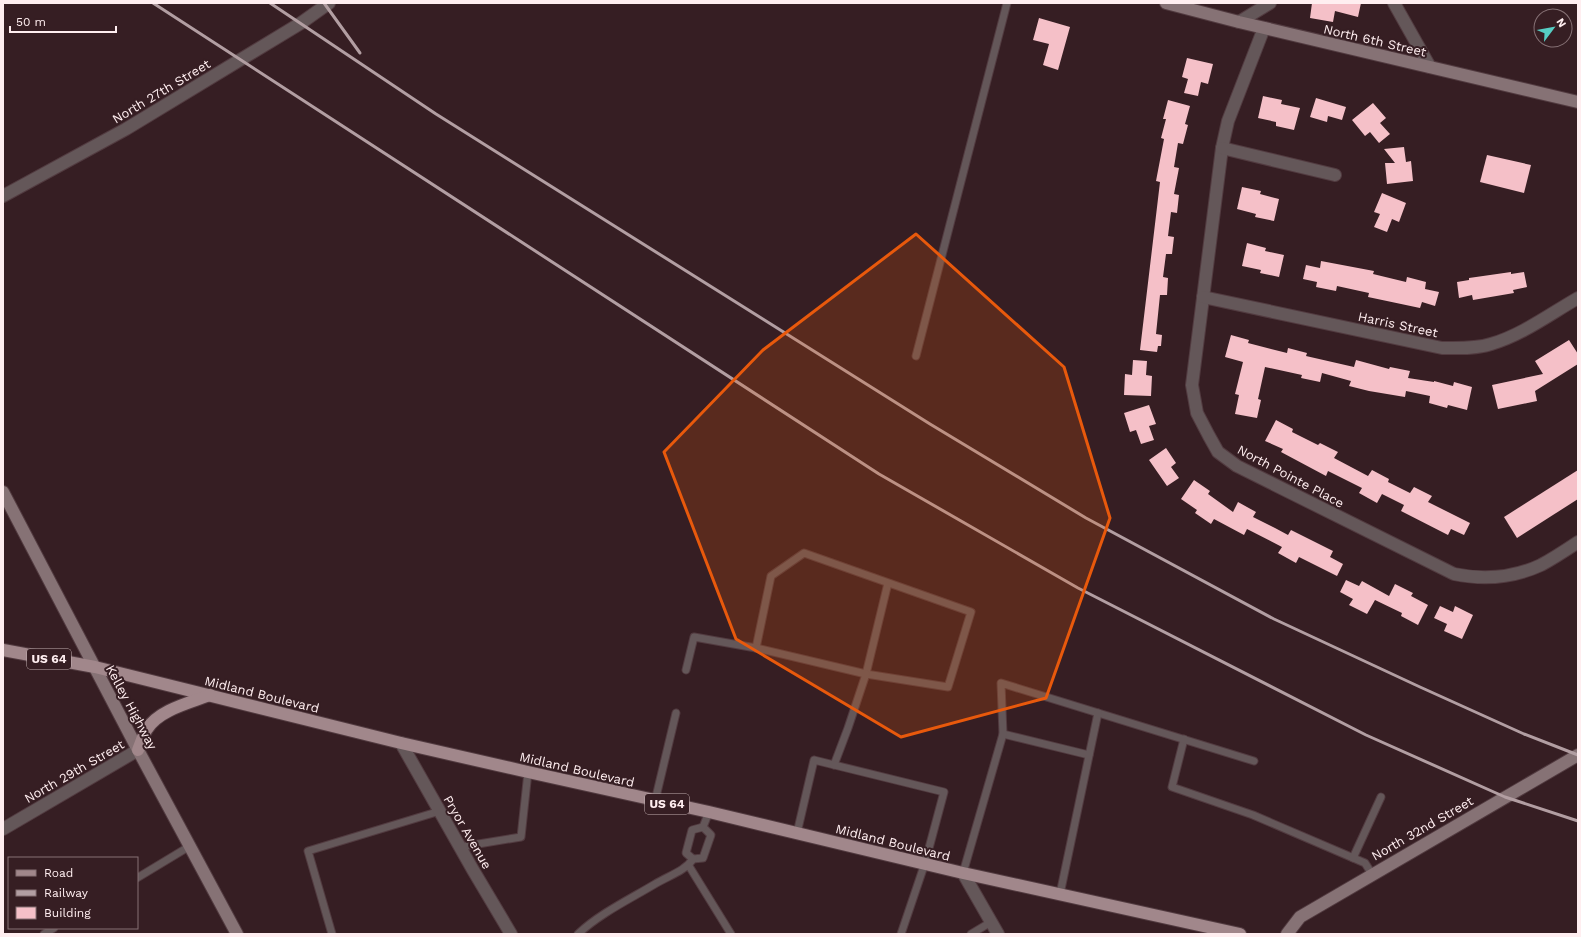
<svg xmlns="http://www.w3.org/2000/svg" width="1581" height="937" viewBox="0 0 1581 937" font-family="'Work Sans',sans-serif">
	<style>
		.building { fill: #f5c0c8 }
		.lines { fill: none; stroke-linecap: round; stroke-linejoin: round }
		.lane-casing { stroke: #523b40; stroke-width: 9 }
		.street-casing { stroke: #523b40; stroke-width: 14 }
		.secondary-casing { stroke: #523b40; stroke-width: 14 }
		.primary-casing { stroke: #523b40; stroke-width: 14 }
		.lane { stroke: #645759; stroke-width: 7 }
		.street { stroke: #645759; stroke-width: 12 }
		.secondary { stroke: #867275; stroke-width: 12 }
		.primary { stroke: #a1878b; stroke-width: 12 }
		.rail { stroke: #b29ea2; stroke-width: 3 }
		.marked { fill: #e8590c; fill-opacity: 0.2; stroke: #e8590c; stroke-width: 3; stroke-linejoin: round }
		.labels { text-anchor: middle; stroke-width: 4; stroke-linejoin: round; paint-order: stroke }
		.shield { fill: #361e23; stroke: #c3b0b2; stroke-width: 1 }
		.shield-label { font-size: 12px; font-weight: bold; fill: #ffeef0 }
		.street-label { font-size: 13px; fill: #ffeef0; stroke: #361e23 }
	</style>
	<rect width="100%" height="100%" fill="#361e23"/>
	<g class="building">
		<path d="M1312,3H1361L1358,17L1335,11L1333,22L1310,18Z"/>
		<path d="M1039,18L1070,27L1058,70L1043,65L1049,44L1033,40Z"/>
		<path d="M1187,58L1213,64L1208,84L1201,82L1198,96L1184,93L1188,79L1182,77Z"/>
		<path d="M1263,96L1282,100L1281,104L1300,108L1294,130L1276,126V122L1258,118Z"/>
		<path d="M1316,98L1346,107L1342,120L1328,116L1327,122L1310,117Z"/>
		<path d="M1168,100L1190,106L1185,124L1188,125L1183,144L1178,143L1174,167L1179,168L1174,194L1179,195L1177,213L1171,212L1168,236L1174,237L1172,254H1166L1163,277L1168,278L1167,295H1160L1156,334L1162,335L1161,346H1158L1157,352L1140,350L1160,182L1156,181L1164,139L1161,138L1166,119H1163Z"/>
		<path d="M1373,103L1386,118L1380,123L1390,134L1379,143L1370,132L1365,136L1352,120Z"/>
		<path d="M1404,147L1406,162L1411,161L1413,181L1387,184L1385,163H1395L1384,149Z"/>
		<path d="M1487,155L1531,165L1524,193L1480,182Z"/>
		<path d="M1242,187L1261,191L1260,194L1279,199L1274,221L1255,217L1256,214L1237,209Z"/>
		<path d="M1382,193L1406,203L1399,222L1392,219L1387,232L1374,227L1380,214L1374,212Z"/>
		<path d="M1247,243L1266,248L1265,251L1284,255L1279,277L1260,273L1261,270L1242,266Z"/>
		<path d="M1321,261L1374,271L1373,274L1406,282L1407,277L1426,282L1425,289L1439,292L1435,306L1422,302L1420,308L1368,297L1369,293L1337,286L1336,291L1316,287L1317,282L1303,279L1306,265L1320,268Z"/>
		<path d="M1511,272V274L1524,272L1527,287L1513,290L1514,293L1473,300L1472,295L1459,298L1457,282L1469,280V278Z"/>
		<path d="M1231,335L1249,340L1248,343L1287,353L1288,348L1307,353L1306,356L1354,367L1356,360L1389,369L1390,367L1410,371L1408,378L1434,382V381L1453,386L1454,382L1472,387L1467,410L1448,405L1447,408L1429,403L1430,396L1406,391L1405,397L1369,391L1349,386L1351,381L1322,373L1320,382L1301,378L1302,375L1265,367L1258,399L1261,400L1257,418L1235,414L1239,395L1235,394L1243,362L1225,357Z"/>
		<path d="M1569,340L1578,354V364L1535,391L1537,401L1498,409L1492,385L1543,374L1535,361Z"/>
		<path d="M1133,360L1147,361L1146,375L1152,376L1151,396L1124,395L1125,374L1132,375Z"/>
		<path d="M1149,405L1156,424L1149,426L1154,440L1141,444L1136,430L1130,432L1124,413Z"/>
		<path d="M1276,420L1293,429L1292,432L1318,445L1320,443L1338,452L1334,458L1368,476L1372,470L1389,479L1388,482L1410,493L1414,487L1432,496L1428,502L1470,523L1464,535L1451,529L1448,535L1401,511L1404,505L1382,494L1377,503L1359,493L1362,488L1328,471L1326,476L1281,452L1283,449L1265,441Z"/>
		<path d="M1166,448L1176,463L1171,467L1179,478L1167,486L1149,460Z"/>
		<path d="M1578,470V499L1517,538L1504,517Z"/>
		<path d="M1194,480L1210,491L1208,494L1233,512L1238,502L1256,512L1253,517L1275,528L1288,535L1291,530L1333,551L1330,557L1343,564L1337,576L1299,557L1296,563L1278,553L1282,547L1247,529L1244,535L1214,519L1211,524L1195,513L1197,510L1181,499Z"/>
		<path d="M1346,580L1359,586L1362,581L1389,596L1395,584L1413,593L1411,596L1428,605L1418,625L1401,616L1402,613L1375,600L1367,614L1349,605L1353,599L1340,592Z"/>
		<path d="M1440,606L1453,612L1455,606L1473,615L1462,639L1444,631L1447,624L1434,618Z"/>
	</g>
	<g class="lines">
		<g class="lane-casing">
			<g id="lane">
				<path d="M916,356L1007,3"/>
				<path d="M756,648L771,576L804,553L971,612L948,687L866,674L888,583"/>
				<path d="M686,670L694,637L756,648L866,674L848,728L834,765"/>
				<path d="M1003,734L1089,755"/>
				<path d="M1184,739L1172,787L1253,815L1365,863L1372,874"/>
				<path d="M655,801L676,713"/>
				<path d="M703,827L711,835L703,858L693,859L686,853L692,830Z"/>
				<path d="M703,827L709,812"/>
				<path d="M797,833L814,760L944,792L925,863L901,934"/>
				<path d="M460,847L521,837L528,772"/>
				<path d="M1353,858L1381,797"/>
				<path d="M689,866L731,934"/>
				<path d="M963,873L1003,734L1001,683L1254,761"/>
				<path d="M137,878L190,846"/>
				<path d="M1060,894L1098,713"/>
				<path d="M44,934L54,928"/>
				<path d="M332,934L308,851L440,811"/>
				<path d="M578,934C599,914 630,899 655,884C668,876 685,871 693,859"/>
				<path d="M971,934L991,922"/>
			</g>
		</g>
		<g class="street-casing">
			<g id="street">
				<path d="M1394,3L1430,67"/>
				<path d="M1239,22L1270,3"/>
				<path d="M1264,28L1228,121L1222,148L1192,385L1197,413L1209,436L1218,452L1237,466L1454,574C1483,580 1513,578 1541,565C1554,558 1566,550 1578,542"/>
				<path d="M1222,148L1335,175"/>
				<path d="M3,196L126,129L301,23L329,3"/>
				<path d="M1203,297L1442,348C1458,348 1475,349 1491,344C1522,335 1550,314 1578,298"/>
				<path d="M401,743L473,870L511,934"/>
				<path d="M3,829L138,750"/>
				<path d="M963,873L998,934"/>
			</g>
		</g>
		<g class="secondary-casing">
			<g id="secondary">
				<path d="M1166,3L1239,22L1578,102"/>
				<path d="M3,492L138,750L237,934"/>
				<path d="M1287,934L1300,917L1578,755"/>
			</g>
		</g>
		<g class="primary-casing">
			<g id="primary">
				<path d="M3,650L95,667L401,743L528,772L709,812L963,873L1240,934"/>
				<path d="M138,750C141,743 143,735 147,729C159,710 189,703 210,695"/>
			</g>
		</g>
		<use href="#lane" class="lane"/>
		<use href="#street" class="street"/>
		<use href="#secondary" class="secondary"/>
		<use href="#primary" class="primary"/>
		<g class="rail">
			<path d="M153,3L879,474L1078,588L1366,735L1505,797L1578,821"/>
			<path d="M270,3L436,114L930,424L1086,518L1274,619L1420,687L1524,734L1578,755"/>
			<path d="M324,3L360,53"/>
		</g>
	</g>
	<path class="marked" d="M916,234L1064,367L1110,518L1046,698L901,737L736,639L664,452L763,350Z"/>
	<g class="labels">
		<g class="shield">
			<rect x="27" y="649" width="44" height="20" rx="3"/>
			<rect x="645" y="794" width="44" height="20" rx="3"/>
		</g>
		<g class="shield-label">
			<text x="49" y="663">US 64</text>
			<text x="667" y="808">US 64</text>
		</g>
		<g class="street-label">
			<text transform="translate(1375 40) rotate(13)" y="5">North 6th Street</text>
			<text transform="translate(161 91) rotate(-31)" y="5">North 27th Street</text>
			<text transform="translate(1398 324) rotate(12)" y="5">Harris Street</text>
			<text transform="translate(1291 476) rotate(28)" y="5">North Pointe Place</text>
			<text transform="translate(262 694) rotate(14)" y="5">Midland Boulevard</text>
			<text transform="translate(132 707) rotate(62)" y="5">Kelley Highway</text>
			<text transform="translate(577 769) rotate(13)" y="5">Midland Boulevard</text>
			<text transform="translate(74 771) rotate(-30)" y="5">North 29th Street</text>
			<text transform="translate(1422 828) rotate(-30)" y="5">North 32nd Street</text>
			<text transform="translate(468 832) rotate(60)" y="5">Pryor Avenue</text>
			<text transform="translate(893 842) rotate(14)" y="5">Midland Boulevard</text>
		</g>
	</g>
	<rect width="1581" height="937" fill="none" stroke="#ffeef0" stroke-width="8"/>
	<rect x="8" y="857" width="130" height="72" fill="#361e23" stroke="#867175"/>
	<rect x="16" y="870" width="20" height="6" fill="#a1878b" stroke="#867175"/>
	<text x="44" y="877" font-size="12" fill="#ffeef0">Road</text>
	<rect x="16" y="890" width="20" height="6" fill="#b29ea2" stroke="#867175"/>
	<text x="44" y="897" font-size="12" fill="#ffeef0">Railway</text>
	<rect x="16" y="907" width="20" height="12" fill="#f5c0c8" stroke="#867175"/>
	<text x="44" y="917" font-size="12" fill="#ffeef0">Building</text>
	<g transform="translate(1553 28) rotate(58)"><circle r="19" fill="#361e23" stroke="#867175"/>
	<path d="M0-3L7 15L0 10L-7 15Z" fill="#56cec4"/>
	<text y="-6" font-size="11" font-weight="bold" text-anchor="middle" fill="#ffeef0">N</text>
	</g>
	<path d="M10 26v6h106v-6" fill="none" stroke="#ffeef0" stroke-width="2"/>
	<text x="16" y="26" font-size="12" fill="#ffeef0" stroke="#361e23" stroke-width="3" paint-order="stroke">50 m</text>
</svg>
